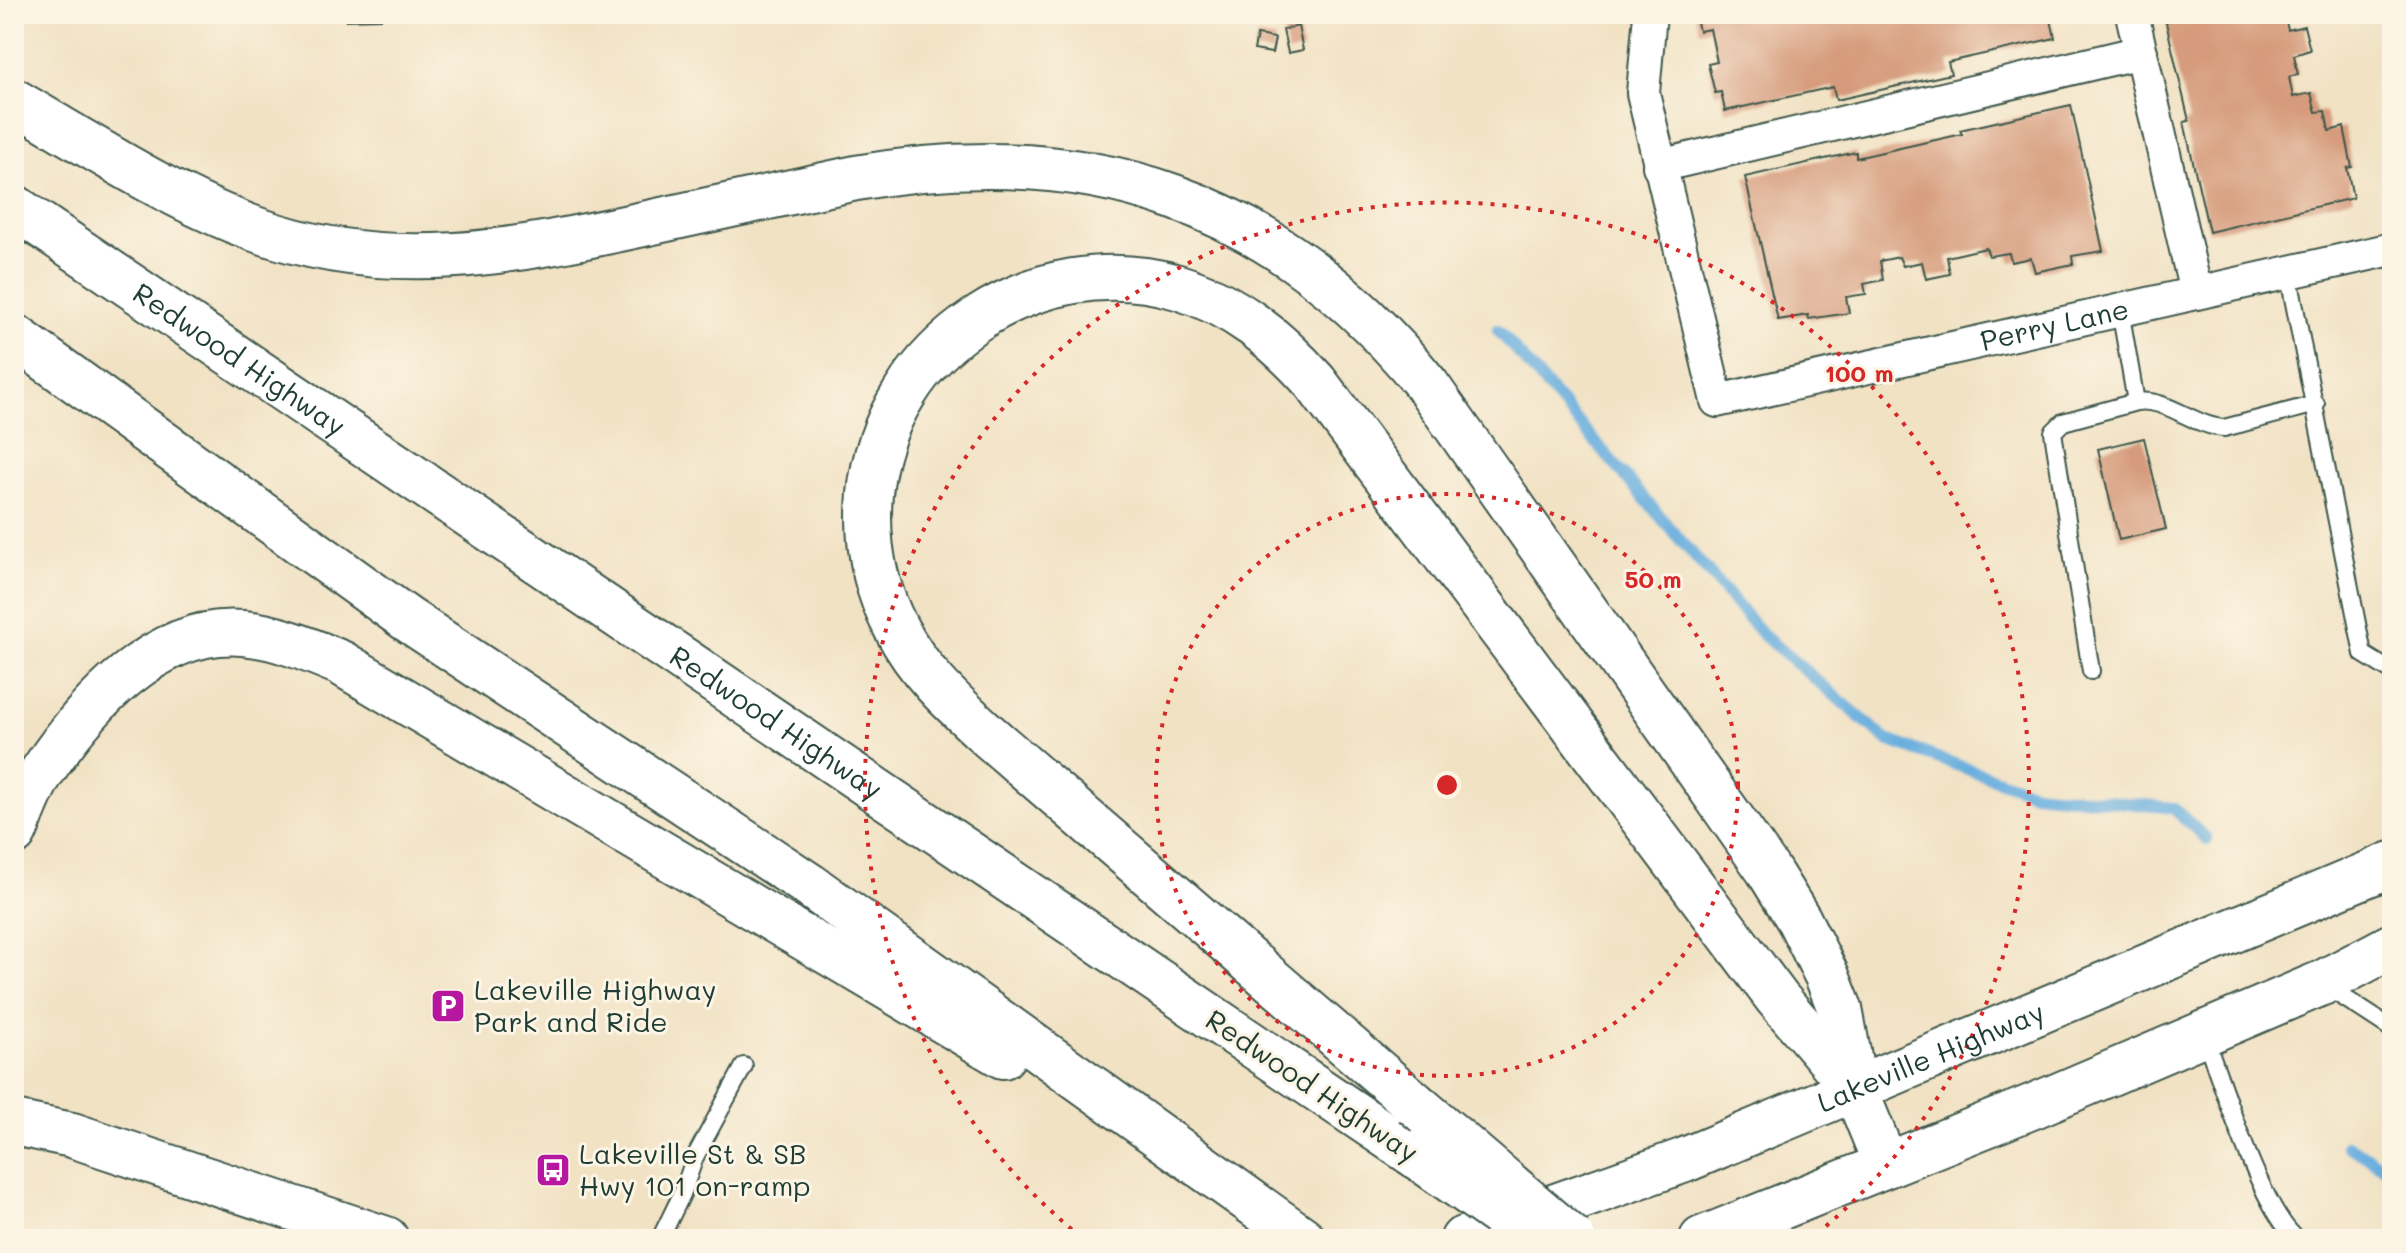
<svg xmlns="http://www.w3.org/2000/svg" width="2406" height="1253" viewBox="0 0 2406 1253" font-family="Mali,sans-serif">
	<style>
		.lines { fill: none; stroke-linecap: round; stroke-linejoin: round }
		.stream { stroke: #67aede; stroke-width: 12 }
		.building { fill: #d69b7b }
		.service-casing { stroke: #3e564a; stroke-width: 20 }
		.minor-casing { stroke: #3e564a; stroke-width: 36 }
		.primary-casing { stroke: #3e564a; stroke-width: 48 }
		.motorway-casing { stroke: #3e564a; stroke-width: 48 }
		.service { stroke: #fff; stroke-width: 16 }
		.minor { stroke: #fff; stroke-width: 32 }
		.primary { stroke: #fff; stroke-width: 44 }
		.motorway { stroke: #fff; stroke-width: 44 }
		.motorway-bridge-casing { stroke: #3e564a; stroke-width: 48; stroke-linecap: butt }
		.motorway-bridge { stroke: #fff; stroke-width: 44 }
		.ring { fill: none; stroke: #d62828; stroke-width: 4; stroke-dasharray: 4 8 }
		.labels { text-anchor: middle; stroke-width: 6; stroke-linejoin: round; paint-order: stroke }
		.street-label { font-size: 28px; fill: #1f3d34; stroke: #fcf5e5 }
		.poi-label { font-size: 28px; fill: #1f3d34; stroke: #fcf5e5; text-anchor: start }
		.centre { fill: #d62828; stroke: #fcf5e5; stroke-width: 4 }
		.ring-label { font-size: 24px; text-anchor: middle; font-weight: bold; fill: #d62828; stroke: #fcf5e5; stroke-width: 6; stroke-linejoin: round; paint-order: stroke }
	</style>
	<rect width="100%" height="100%" fill="#fcf5e5"/>
	<filter id="ink" filterUnits="userSpaceOnUse"><feTurbulence type="fractalNoise" baseFrequency=".0125" numOctaves="2"/><feDisplacementMap in="SourceGraphic" scale="16" xChannelSelector="R" yChannelSelector="G"/><feConvolveMatrix kernelMatrix="1 2 1 2 8 2 1 2 1" color-interpolation-filters="sRGB"/></filter>
	<filter id="wash" filterUnits="userSpaceOnUse"><feTurbulence type="fractalNoise" baseFrequency=".006" numOctaves="4" result="noise"/><feDisplacementMap in="SourceGraphic" scale="32" xChannelSelector="R" yChannelSelector="G"/><feGaussianBlur stdDeviation="1.8" result="paint"/><feColorMatrix in="noise" values="0 0 0 0 0 0 0 0 0 0 0 0 0 0 0 0 0 1.4 0 .05"/><feComposite in="paint" operator="in"/></filter>
	<g filter="url(#wash)">
		<rect width="100%" height="100%" fill="#f1e2c4"/>
		<g class="lines">
			<g class="stream">
				<path d="M1498,330L1763,635L1887,740L2035,793L2173,808L2207,839"/>
				<path d="M2347,1145L2392,1172"/>
			</g>
		</g>
		<g id="blocks">
			<g class="building">
				<path d="M345,14H381V19L345,20Z"/>
				<path d="M1695,14H2059V17L2051,20L2055,38L1948,62L1951,74L1836,100L1833,87L1725,111L1721,92L1715,93L1708,64L1717,62L1710,29L1699,31Z"/>
				<path d="M2164,14H2284L2288,30L2304,26L2310,50L2294,55L2298,74L2289,77L2293,97L2311,93L2316,112L2325,111L2329,131L2344,127L2352,167L2347,168L2353,198L2209,232L2184,122L2189,121Z"/>
				<path d="M1298,26L1303,50L1288,53L1283,30Z"/>
				<path d="M1257,35L1275,38L1272,53L1254,50Z"/>
				<path d="M2071,105L2103,251L2072,256L2073,264L2035,272L2031,258L2011,262L2009,253L1989,256L1986,248L1947,257L1950,274L1926,279L1922,262L1903,266L1899,257L1880,261L1883,280L1864,284L1866,294L1846,297L1849,313L1809,319L1808,315L1778,320L1745,177L1856,152V158L1962,134L1960,130Z"/>
				<path d="M2144,438L2166,529L2119,540L2098,449Z"/>
			</g>
		</g>
	</g>
	<g filter="url(#ink)">
		<use href="#blocks" fill-opacity="0" stroke="#3e564a" stroke-width="2"/>
		<g class="lines">
			<g class="service-casing">
				<g id="service">
					<path d="M2288,272L2363,654L2389,670L2392,669"/>
					<path d="M2136,402C2166,397 2193,426 2224,428L2316,404"/>
					<path d="M2091,671L2053,432L2063,422L2136,402L2120,310"/>
					<path d="M2326,986L2392,1029"/>
					<path d="M2204,1035C2222,1082 2261,1210 2297,1239"/>
					<path d="M660,1239L682,1194L695,1157L744,1066"/>
				</g>
			</g>
			<g class="minor-casing">
				<g id="minor">
					<path id="s1" d="M1650,14L1643,93L1717,401L2392,249"/>
					<path d="M2132,14L2196,293"/>
					<path d="M1659,166L2141,52"/>
				</g>
			</g>
			<g class="primary-casing">
				<g id="primary">
					<path d="M14,1123L72,1135L386,1239"/>
					<path id="s2" d="M1463,1239L1685,1160L2392,864"/>
					<path d="M1702,1239L2036,1105L2322,983L2392,946"/>
				</g>
			</g>
			<g class="motorway-casing">
				<g id="motorway">
					<path d="M14,101C92,146 170,198 255,229C390,278 513,252 648,223C717,208 787,193 856,178C1090,137 1276,199 1427,385L1768,870L1799,920L1827,976L1840,1009L1855,1089L1886,1165"/>
					<path id="s3" d="M14,207L1412,1153"/>
					<path d="M14,336L407,619L809,885L1303,1239"/>
					<path d="M14,833C23,813 30,790 42,772C85,707 157,625 243,633C277,636 310,650 341,663L1003,1056"/>
					<path d="M1414,1103L990,737C954,704 918,672 896,628C874,586 866,541 870,494C884,346 1037,246 1178,287C1234,304 1277,339 1315,382L1777,998L1853,1087"/>
				</g>
			</g>
			<use href="#service" class="service"/>
			<use href="#minor" class="minor"/>
			<use href="#primary" class="primary"/>
			<use href="#motorway" class="motorway"/>
			<g class="motorway-bridge-casing">
				<g id="motorway-bridge">
					<path d="M1414,1103L1573,1239"/>
					<path d="M1412,1153L1533,1238"/>
				</g>
			</g>
			<use href="#motorway-bridge" class="motorway-bridge"/>
		</g>
	</g>
	<g class="ring">
		<circle cx="1447" cy="785" r="291"/>
		<path d="M1081 1237A582 582 0 1 1 1813 1237"/>
	</g>
	<defs>
		<g id="parking-square" transform="scale(1.8)"><rect x="-9" y="-9" width="18" height="18" rx="4" fill="#b5179e" stroke="#fcf5e5"/><path d="M-3.5-5.5H1a3.5 3.5 0 0 1 0 7H-1V5.5H-3.5ZM-1-3.4V-.6H.8a1.4 1.4 0 0 0 0-2.8Z" fill="#fff"/></g>
		<g id="bus-square" transform="scale(1.8)"><rect x="-9" y="-9" width="18" height="18" rx="4" fill="#b5179e" stroke="#fcf5e5"/><path d="M-5-6H5V4H4V6H2V4H-2V6H-4V4H-5ZM-3.5-4V0h7V-4ZM-3.5 1.2v1.5H-2V1.2ZM2 1.2v1.5H3.5V1.2Z" fill="#fff"/></g>
	</defs>
	<g fill-rule="evenodd">
		<use href="#parking-square" x="448" y="1006"/>
		<use href="#bus-square" x="553" y="1170"/>
	</g>
	<g class="labels">
		<g class="street-label">
			<text dy="10" stroke="none"><textPath href="#s1" startOffset="742">Perry Lane</textPath></text>
			<text dy="10" stroke="none"><textPath href="#s3" startOffset="272">Redwood Highway</textPath></text>
			<text dy="10" stroke="none"><textPath href="#s3" startOffset="920">Redwood Highway</textPath></text>
			<text dy="10" stroke="none"><textPath href="#s2" startOffset="502">Lakeville Highway</textPath></text>
			<text transform="translate(1312 1086) rotate(34)" y="10">Redwood Highway</text>
		</g>
		<g class="poi-label">
			<text x="474" y="1000">Lakeville Highway<tspan x="474" dy="32">Park and Ride</tspan></text>
			<text x="579" y="1164">Lakeville St &amp; SB<tspan x="579" dy="32">Hwy 101 on-ramp</tspan></text>
		</g>
	</g>
	<circle cx="1447" cy="785" r="12" class="centre"/>
	<g class="ring-label">
		<text x="1859" y="382">100 m</text>
		<text x="1653" y="588">50 m</text>
	</g>
	<rect width="2406" height="1253" fill="none" stroke="#fcf5e5" stroke-width="48"/>
</svg>
